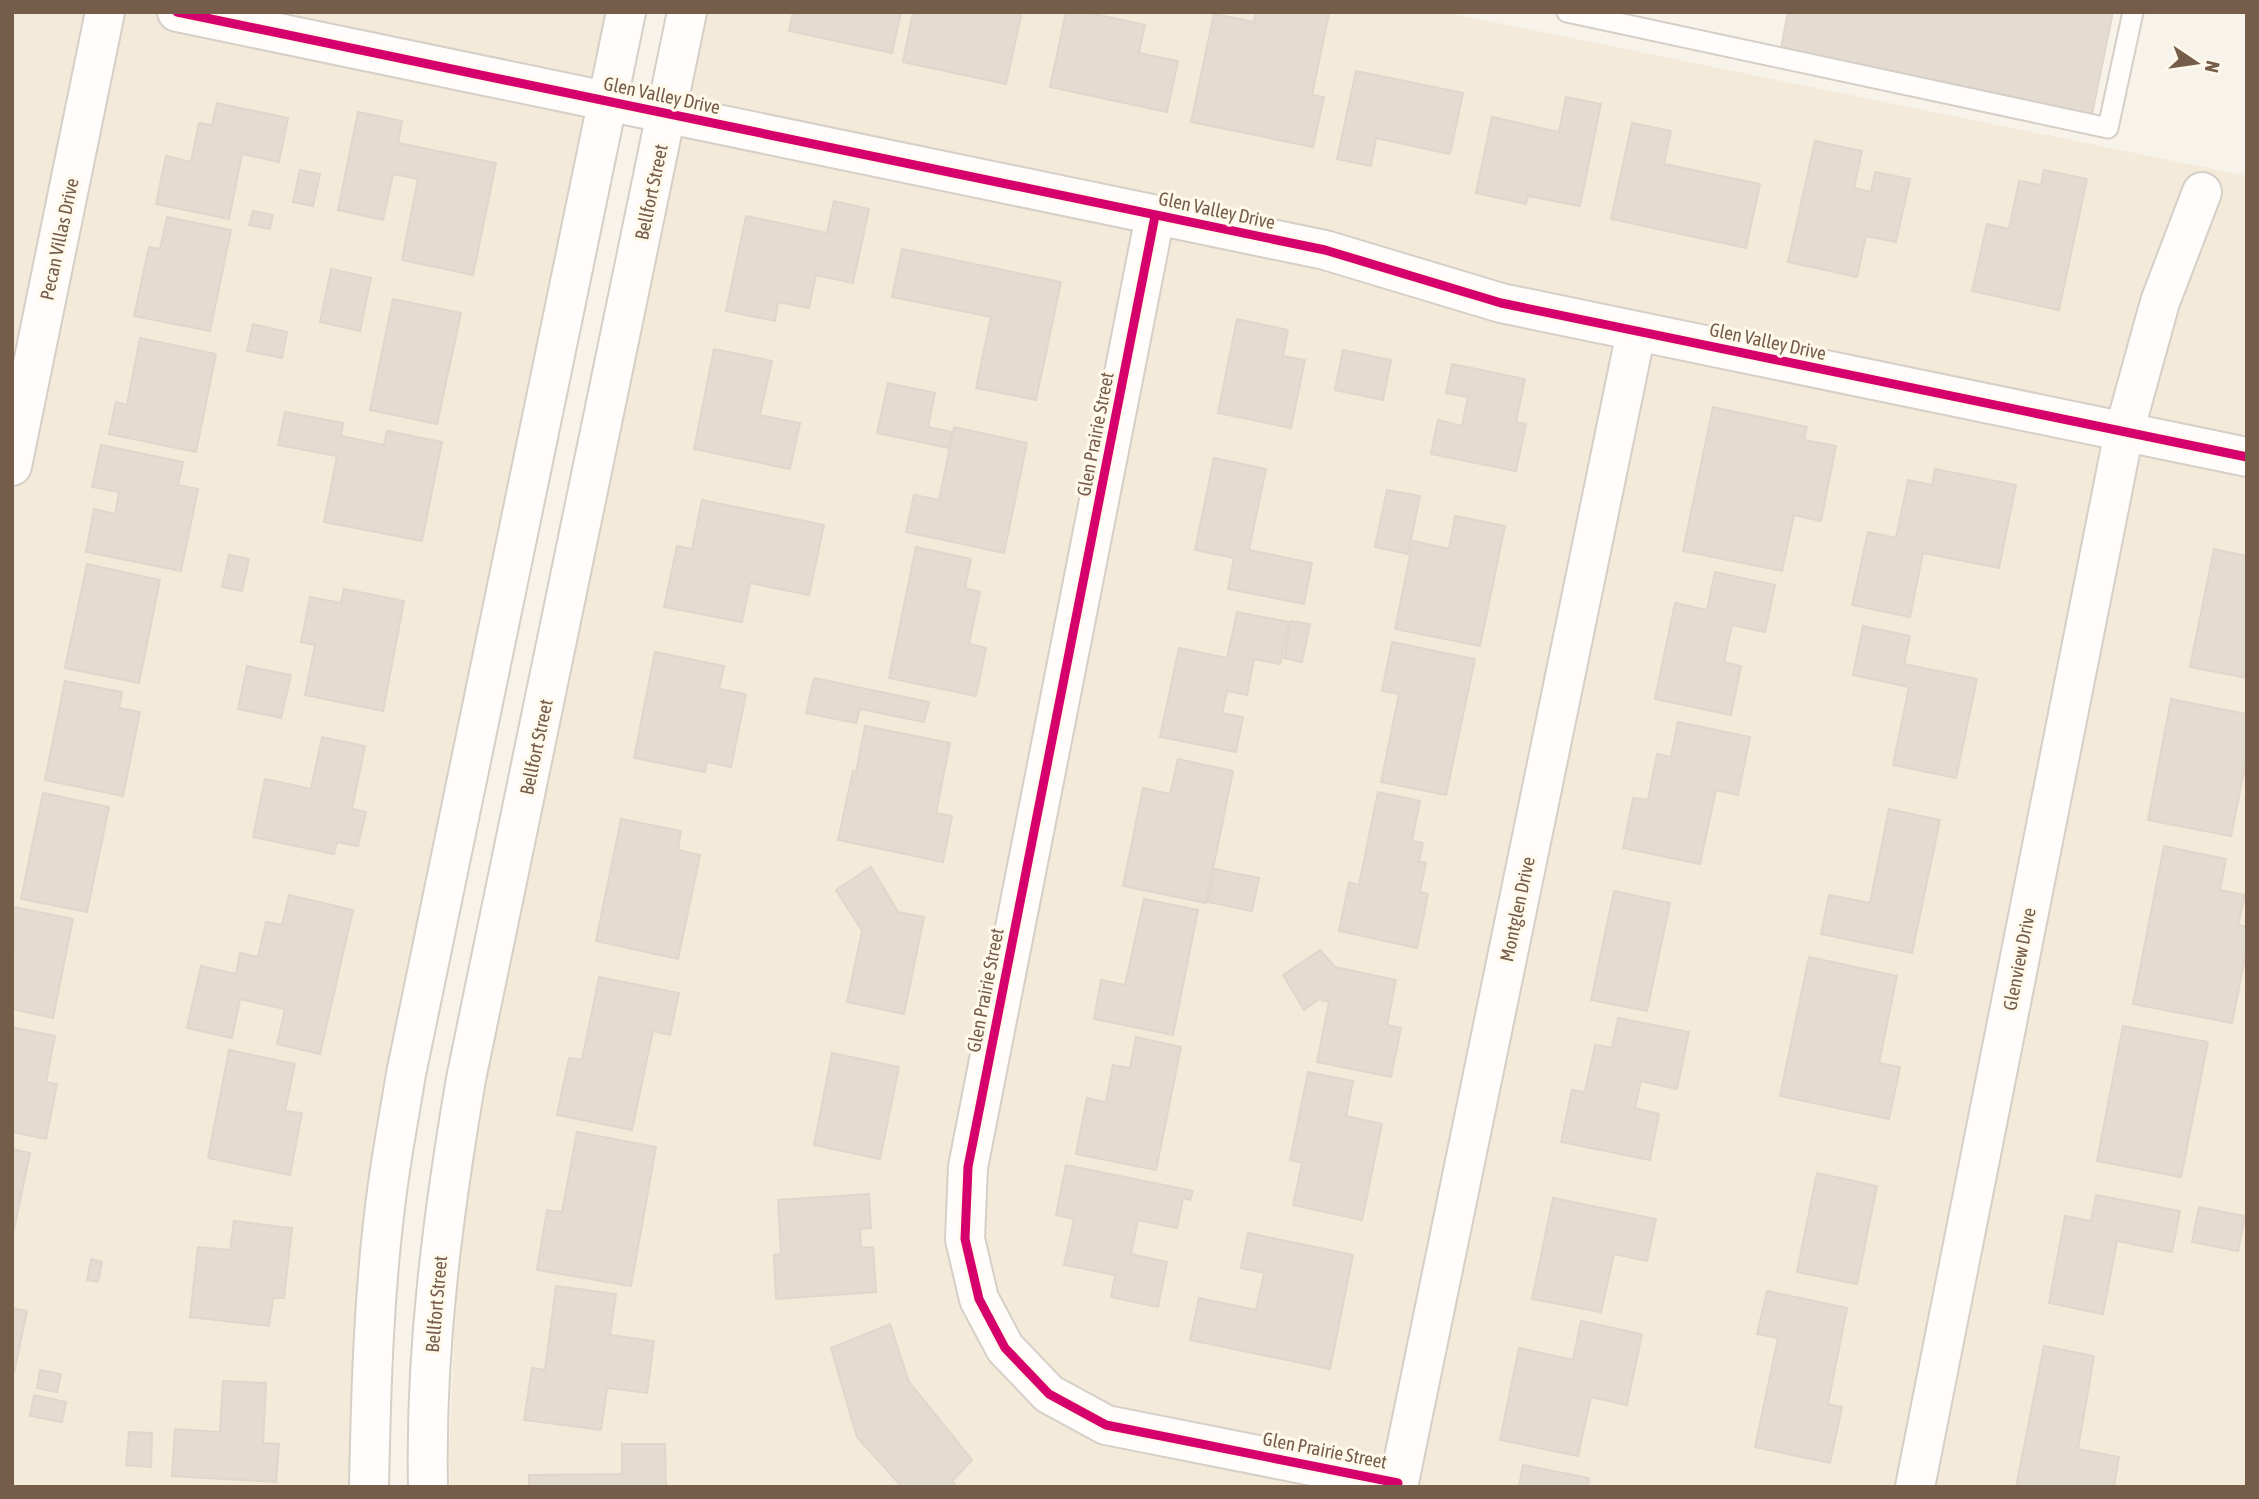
<svg xmlns="http://www.w3.org/2000/svg" width="2259" height="1499" viewBox="0 0 2259 1499" font-family="'Asap Condensed',sans-serif">
	<style>
		.residential { fill: #f3eada }
		.building { fill: #e4dcd1; stroke: #e0d6cc; stroke-width: 2 }
		.lines { fill: none; stroke-linecap: round; stroke-linejoin: round }
		.service-casing { stroke: #d6cfc7; stroke-width: 23 }
		.minor-casing { stroke: #d6cfc7; stroke-width: 42 }
		.secondary-casing { stroke: #d6cfc6; stroke-width: 42 }
		.service { stroke: #fefdfc; stroke-width: 19 }
		.minor { stroke: #fefdfc; stroke-width: 38 }
		.secondary { stroke: #fefdfc; stroke-width: 38 }
		.cycleway-casing { stroke: #fff9eb; stroke-width: 13 }
		.cycleway { stroke: #d6006c; stroke-width: 9 }
		.labels { text-anchor: middle; stroke-width: 6; stroke-linejoin: round; paint-order: stroke }
		.street-label { font-size: 19px; fill: #765d49; stroke: #fff9eb }
	</style>
	<rect width="100%" height="100%" fill="#f7f3ea"/>
	<g class="residential">
		<path d="M12,12H605L372,1163L359,1281L352,1390L353,1487H12Z"/>
		<path d="M705,12H1444L2247,176V1487H450L449,1456L456,1288L477,1128Z"/>
	</g>
	<g class="building">
		<path d="M793,12H901L892,53L789,31Z"/>
		<path d="M913,12H1022L1006,84L903,62Z"/>
		<path d="M1066,12H1085L1145,25L1139,53L1178,61L1167,112L1050,87Z"/>
		<path d="M1256,12L1329,13L1312,95L1324,97L1313,147L1191,122L1214,14L1254,22Z"/>
		<path d="M1788,12H2113L2091,119L1780,54Z"/>
		<path d="M1356,71L1463,93L1450,154L1376,138L1371,166L1337,159Z"/>
		<path d="M1566,97L1601,104L1580,206L1528,196L1526,204L1476,193L1492,117L1559,132Z"/>
		<path d="M217,103L288,118L279,162L242,154L229,219L156,204L166,156L191,162L199,123L212,125Z"/>
		<path d="M358,112L402,121L398,143L496,163L473,275L402,260L418,179L393,174L383,220L338,210Z"/>
		<path d="M1632,123L1671,131L1664,164L1760,184L1746,248L1611,219Z"/>
		<path d="M1815,141L1862,151L1854,188L1871,192L1875,172L1910,179L1896,242L1866,236L1857,277L1788,262Z"/>
		<path d="M300,170L320,174L313,206L293,202Z"/>
		<path d="M2044,170L2087,179L2059,310L1972,291L1987,224L2009,229L2019,181L2041,185Z"/>
		<path d="M834,201L869,209L853,283L816,275L809,308L778,302L775,321L726,311L746,216L827,233Z"/>
		<path d="M253,211L273,215L270,229L249,225Z"/>
		<path d="M167,217L231,230L210,331L134,316L149,247L160,249Z"/>
		<path d="M902,249L1061,282L1036,400L976,388L991,317L892,297Z"/>
		<path d="M331,269L371,278L360,331L320,322Z"/>
		<path d="M393,299L461,313L437,424L370,410Z"/>
		<path d="M1237,319L1288,330L1283,356L1305,360L1291,428L1218,413Z"/>
		<path d="M253,324L287,332L282,358L247,351Z"/>
		<path d="M140,338L216,354L196,452L109,434L116,402L127,405Z"/>
		<path d="M714,349L772,361L760,415L800,423L790,469L694,449Z"/>
		<path d="M1343,350L1391,360L1383,400L1335,390Z"/>
		<path d="M1452,364L1525,379L1516,422L1526,424L1516,471L1431,454L1438,420L1462,426L1468,397L1446,393Z"/>
		<path d="M888,383L935,393L928,427L952,432L949,448L877,433Z"/>
		<path d="M1713,407L1807,427L1804,440L1836,446L1821,521L1794,515L1782,571L1683,551Z"/>
		<path d="M285,412L343,423L341,436L384,445L387,431L442,442L422,541L324,522L337,456L278,445Z"/>
		<path d="M954,427L1027,443L1004,553L906,532L914,495L939,500Z"/>
		<path d="M101,445L183,462L178,485L198,489L181,571L86,552L94,509L115,514L119,492L92,487Z"/>
		<path d="M1214,458L1266,469L1249,550L1312,563L1304,604L1228,589L1234,558L1195,550Z"/>
		<path d="M1935,469L2016,485L1999,568L1923,553L1910,617L1852,605L1868,532L1896,538L1908,480L1932,485Z"/>
		<path d="M1387,490L1420,496L1408,554L1375,547Z"/>
		<path d="M702,500L824,525L809,595L750,583L742,622L664,607L677,546L692,549Z"/>
		<path d="M1455,516L1505,526L1480,646L1395,629L1413,541L1449,549Z"/>
		<path d="M916,547L971,559L965,588L980,592L969,644L986,648L976,696L889,678Z"/>
		<path d="M2214,549L2247,556V678L2190,667Z"/>
		<path d="M229,555L249,559L242,591L222,587Z"/>
		<path d="M87,564L160,580L139,683L65,668Z"/>
		<path d="M1715,572L1775,585L1765,632L1732,625L1724,662L1741,666L1731,715L1655,699L1675,603L1707,610Z"/>
		<path d="M344,589L404,601L383,711L305,695L315,645L301,642L310,597L341,603Z"/>
		<path d="M1237,612L1289,622L1280,664L1254,659L1247,695L1227,691L1222,713L1243,717L1236,752L1160,737L1179,648L1227,658Z"/>
		<path d="M1291,621L1310,624L1302,662L1284,658Z"/>
		<path d="M1863,626L1910,636L1904,664L1977,679L1956,778L1893,765L1909,687L1853,675Z"/>
		<path d="M1392,642L1475,659L1446,795L1381,782L1399,694L1382,691Z"/>
		<path d="M655,652L724,666L719,689L746,694L731,767L707,762L705,772L634,758Z"/>
		<path d="M247,666L291,675L281,718L238,709Z"/>
		<path d="M814,678L929,702L924,722L860,709L856,723L806,713Z"/>
		<path d="M65,681L122,692L119,708L140,712L123,796L45,780Z"/>
		<path d="M2171,699L2247,714V756L2231,836L2148,820Z"/>
		<path d="M1678,722L1750,737L1738,795L1716,790L1700,864L1623,848L1633,798L1648,800L1657,754L1671,757Z"/>
		<path d="M865,726L950,743L936,813L952,816L943,862L838,840L853,771L856,772Z"/>
		<path d="M322,737L365,746L352,809L366,812L358,846L337,842L334,854L253,837L265,779L311,789Z"/>
		<path d="M1178,759L1233,771L1206,903L1123,886L1143,788L1170,794Z"/>
		<path d="M1378,792L1420,801L1412,841L1423,843L1419,861L1426,863L1420,892L1428,894L1417,948L1339,931L1349,882L1359,885Z"/>
		<path d="M43,793L109,807L87,912L21,899Z"/>
		<path d="M1889,809L1940,820L1912,953L1821,934L1829,895L1870,903Z"/>
		<path d="M621,819L681,831L678,850L700,855L678,959L596,941Z"/>
		<path d="M2164,846L2226,859L2220,890L2245,895L2238,925L2247,927V947L2232,1023L2133,1004Z"/>
		<path d="M871,867L898,912L924,917L904,1014L847,1002L862,931L836,890Z"/>
		<path d="M1215,869L1259,878L1252,911L1208,902Z"/>
		<path d="M1614,891L1670,903L1647,1011L1591,1000Z"/>
		<path d="M289,895L353,910L320,1054L277,1044L285,1009L240,999L232,1038L187,1028L201,966L236,974L240,953L258,957L266,922L282,925Z"/>
		<path d="M1144,899L1198,910L1173,1035L1094,1019L1101,980L1125,985Z"/>
		<path d="M14,907L73,919L53,1018L12,1009Z"/>
		<path d="M1320,950L1335,967L1396,980L1387,1025L1401,1028L1391,1077L1317,1062L1329,1002L1319,999L1304,1010L1283,975Z"/>
		<path d="M1809,957L1897,976L1879,1063L1900,1067L1889,1119L1780,1096Z"/>
		<path d="M599,977L679,993L670,1035L653,1031L632,1130L557,1115L569,1058L582,1060Z"/>
		<path d="M1618,1018L1689,1032L1677,1089L1641,1081L1635,1108L1659,1114L1650,1160L1561,1142L1572,1090L1585,1092L1595,1045L1612,1048Z"/>
		<path d="M2123,1026L2208,1042L2181,1177L2097,1161Z"/>
		<path d="M12,1027L55,1036L46,1082L57,1084L46,1139L12,1132Z"/>
		<path d="M1136,1037L1181,1047L1156,1170L1076,1154L1087,1098L1106,1102L1113,1065L1130,1068Z"/>
		<path d="M229,1050L295,1064L285,1111L302,1113L290,1175L208,1158Z"/>
		<path d="M832,1053L899,1067L880,1159L814,1145Z"/>
		<path d="M1308,1072L1353,1081L1346,1116L1382,1124L1362,1220L1293,1205L1302,1163L1290,1160Z"/>
		<path d="M577,1132L656,1147L631,1286L537,1270L547,1210L562,1212Z"/>
		<path d="M12,1149L30,1153L12,1239Z"/>
		<path d="M1066,1165L1193,1191L1190,1200L1183,1198L1177,1228L1138,1220L1131,1254L1167,1262L1158,1307L1111,1297L1115,1275L1064,1265L1074,1219L1056,1215Z"/>
		<path d="M1817,1173L1877,1186L1857,1284L1797,1272Z"/>
		<path d="M869,1194L871,1228L860,1229L861,1248L873,1247L876,1292L776,1299L774,1255L781,1254L778,1200Z"/>
		<path d="M2096,1195L2180,1211L2172,1252L2117,1241L2103,1314L2049,1303L2065,1216L2091,1221Z"/>
		<path d="M1553,1198L1656,1219L1647,1261L1614,1254L1601,1312L1532,1299Z"/>
		<path d="M2199,1207L2245,1216L2238,1251L2192,1242Z"/>
		<path d="M234,1221L292,1228L284,1298H273L269,1326L190,1317L198,1247L230,1250Z"/>
		<path d="M1248,1233L1353,1255L1330,1369L1190,1340L1199,1298L1256,1310L1264,1273L1241,1268Z"/>
		<path d="M91,1259L102,1262L98,1282L87,1280Z"/>
		<path d="M556,1286L616,1294L610,1335L654,1341L647,1393L607,1388L601,1430L524,1420L532,1368L545,1370Z"/>
		<path d="M1767,1291L1847,1308L1828,1404L1842,1407L1830,1463L1755,1447L1778,1338L1757,1334Z"/>
		<path d="M12,1308L27,1311L14,1373H12Z"/>
		<path d="M1581,1321L1642,1334L1627,1405L1591,1397L1578,1456L1500,1440L1519,1348L1573,1360Z"/>
		<path d="M890,1324L909,1382L972,1460L952,1481L957,1487H902L857,1437L831,1348Z"/>
		<path d="M2044,1346L2094,1356L2078,1449L2119,1457L2114,1487H2016Z"/>
		<path d="M40,1370L61,1374L57,1392L37,1388Z"/>
		<path d="M223,1381L266,1383L263,1443L279,1444L276,1482L172,1476L175,1429L220,1432Z"/>
		<path d="M34,1395L66,1402L62,1422L30,1416Z"/>
		<path d="M129,1432L152,1433L151,1467L126,1465Z"/>
		<path d="M622,1444H665L666,1487H529V1475L622,1474Z"/>
		<path d="M1523,1465L1589,1478L1588,1487H1519Z"/>
	</g>
	<g class="lines">
		<g class="service-casing">
			<path id="service" d="M1567,12L2108,128L2133,12"/>
		</g>
		<g class="minor-casing">
			<g id="minor">
				<path d="M177,12L1325,250L1501,303L2247,457"/>
				<path d="M1155,216L968,1167L965,1239L979,1299L1005,1348L1049,1394L1106,1425L1398,1483"/>
				<path d="M12,466L105,12"/>
				<path d="M1398,1487L1636,332"/>
				<path d="M1915,1487L2124,432L2160,302L2202,192"/>
			</g>
		</g>
		<g class="secondary-casing">
			<g id="secondary">
				<path d="M369,1487C371,1386 374,1284 388,1184C393,1147 400,1111 406,1074L626,12"/>
				<path d="M428,1487C425,1350 443,1214 466,1079L687,12"/>
			</g>
		</g>
		<use href="#service" class="service"/>
		<use href="#minor" class="minor"/>
		<use href="#secondary" class="secondary"/>
		<g class="cycleway-casing">
			<g id="cycleway">
				<path d="M177,12L1325,250L1501,303L2247,457"/>
				<path d="M1155,216L968,1167L965,1239L979,1299L1005,1348L1049,1394L1106,1425L1398,1483"/>
			</g>
		</g>
		<use href="#cycleway" class="cycleway"/>
	</g>
	<g class="labels">
		<g class="street-label">
			<text transform="translate(662 95) rotate(12)" y="7">Glen Valley Drive</text>
			<text transform="translate(651 192) rotate(-78)" y="7">Bellfort Street</text>
			<text transform="translate(1217 210) rotate(12)" y="7">Glen Valley Drive</text>
			<text transform="translate(59 239) rotate(-78)" y="7">Pecan Villas Drive</text>
			<text transform="translate(1768 341) rotate(12)" y="7">Glen Valley Drive</text>
			<text transform="translate(1095 434) rotate(-79)" y="7">Glen Prairie Street</text>
			<text transform="translate(536 747) rotate(-78)" y="7">Bellfort Street</text>
			<text transform="translate(1517 909) rotate(-78)" y="7">Montglen Drive</text>
			<text transform="translate(2019 959) rotate(-79)" y="7">Glenview Drive</text>
			<text transform="translate(985 990) rotate(-79)" y="7">Glen Prairie Street</text>
			<text transform="translate(436 1304) rotate(-85)" y="7">Bellfort Street</text>
			<text transform="translate(1325 1450) rotate(11)" y="7">Glen Prairie Street</text>
		</g>
	</g>
	<rect width="2259" height="1499" fill="none" stroke="#765d49" stroke-width="28"/>
	<g transform="translate(2196 63) rotate(103)" stroke="#fff9eb" stroke-width="5" paint-order="stroke">
	<path d="M0-5L12 26L0 18L-12 26Z" fill="#765d49"/>
	<text y="-10" font-size="19" font-weight="bold" text-anchor="middle" fill="#765d49">N</text>
	</g>
</svg>
